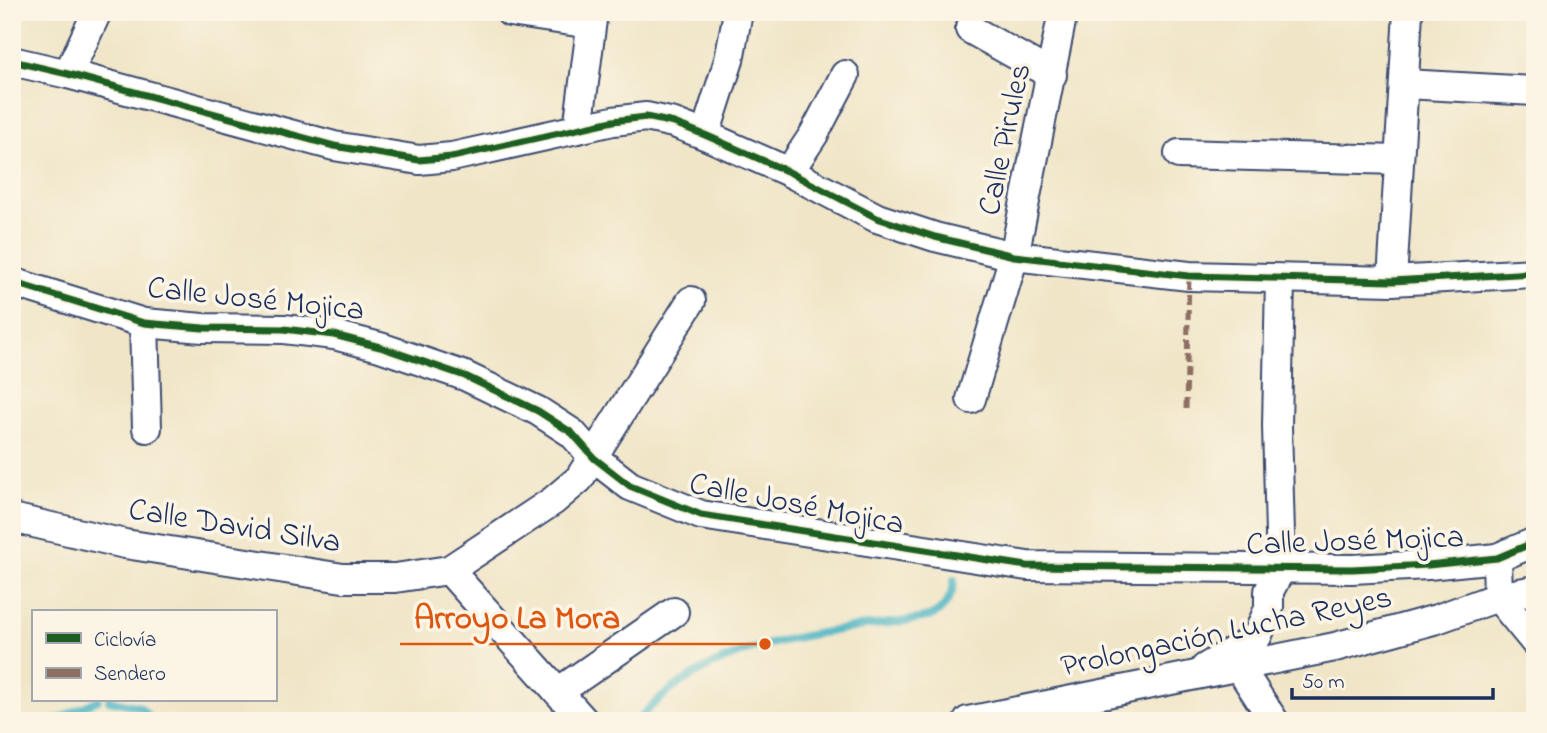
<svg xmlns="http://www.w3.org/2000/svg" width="1547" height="733" viewBox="0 0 1547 733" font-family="'Indie Flower',sans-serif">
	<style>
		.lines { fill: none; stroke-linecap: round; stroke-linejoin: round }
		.stream { stroke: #45b2c2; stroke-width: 8 }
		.minor-casing { stroke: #3b4a6e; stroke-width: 32 }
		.minor { stroke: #fff; stroke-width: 28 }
		.quiet { stroke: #8d6e63; stroke-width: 5; stroke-dasharray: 10 5; stroke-linecap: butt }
		.cycleway-casing { stroke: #fcf5e5; stroke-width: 11 }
		.cycleway { stroke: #1b5e20; stroke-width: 7 }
		.labels { text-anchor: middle; stroke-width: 7; stroke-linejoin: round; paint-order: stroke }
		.street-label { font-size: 32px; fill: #1b2f5e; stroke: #fcf5e5 }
		.leader { fill: none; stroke: #de5710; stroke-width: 2.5 }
		.callout-dot { fill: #de5710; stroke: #fcf5e5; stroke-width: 2.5 }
		.callout-label { font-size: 33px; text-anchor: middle; font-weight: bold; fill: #de5710; stroke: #fcf5e5; stroke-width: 7; stroke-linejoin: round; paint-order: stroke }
	</style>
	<rect width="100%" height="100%" fill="#fcf5e5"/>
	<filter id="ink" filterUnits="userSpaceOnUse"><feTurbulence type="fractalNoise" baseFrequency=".0143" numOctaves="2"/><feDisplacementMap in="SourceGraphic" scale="14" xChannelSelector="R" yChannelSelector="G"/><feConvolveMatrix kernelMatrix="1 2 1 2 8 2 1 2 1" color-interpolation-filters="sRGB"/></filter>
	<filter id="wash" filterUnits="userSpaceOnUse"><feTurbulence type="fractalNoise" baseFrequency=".00686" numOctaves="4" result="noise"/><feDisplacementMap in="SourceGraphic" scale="28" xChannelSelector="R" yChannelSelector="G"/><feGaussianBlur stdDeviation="1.57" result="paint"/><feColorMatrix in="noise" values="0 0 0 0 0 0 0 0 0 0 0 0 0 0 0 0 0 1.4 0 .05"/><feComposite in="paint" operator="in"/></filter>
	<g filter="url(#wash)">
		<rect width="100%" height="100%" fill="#f0e5c7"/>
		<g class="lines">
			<g class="stream">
				<path d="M109,700L140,707L153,721"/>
				<path d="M54,721L98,700"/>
				<path d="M380,721H435"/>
				<path d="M637,721C696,655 775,639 859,627C875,624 921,621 933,615C946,609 954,592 954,580"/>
			</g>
		</g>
	</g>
	<g filter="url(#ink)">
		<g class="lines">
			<g class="minor-casing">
				<g id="minor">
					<path d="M510,12L591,24"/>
					<path d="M970,29L1052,75"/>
					<path d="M12,61L68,74L334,146L419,160L452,157L613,121L646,117L674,123L705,135L789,172L877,218L935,237L1014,256L1189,276L1392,281L1535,273"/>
					<path d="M68,74L97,12"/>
					<path d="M1405,84L1535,91"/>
					<path d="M578,129L593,12"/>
					<path d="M705,135L729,60L738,12"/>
					<path d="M1179,154L1399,160"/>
					<path d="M789,172L814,134L845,75"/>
					<path d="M1392,281L1408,12"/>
					<path d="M12,282L144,323L203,328L284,329L334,335L380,347L465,376L538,411L572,433L594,458L630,486L701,515L1027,566L1352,569L1428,565L1497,558L1535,542"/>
					<path d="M144,323L147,428"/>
					<path d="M971,399L1014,256L1063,12"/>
					<path d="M12,518L125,544L343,578H395L449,570"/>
					<path d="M1535,590L1498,597L1535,642"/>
					<path d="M1239,667L1274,721"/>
					<path d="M1205,668L1257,637L1269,608V591L1281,569L1277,426L1280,279"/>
					<path d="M558,692L674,612"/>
					<path d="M584,721L449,570L553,501L579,479L691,301"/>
					<path d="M968,721L1335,647L1437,619L1498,597L1497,558"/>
				</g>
			</g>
			<use href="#minor" class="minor"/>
			<path class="quiet" d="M1186,409L1189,276"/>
			<g class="cycleway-casing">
				<g id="cycleway">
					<path d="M12,61L68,74L334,146L419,160L452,157L613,121L646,117L674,123L705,135L789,172L877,218L935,237L1014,256L1189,276L1392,281L1535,273"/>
					<path d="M12,282L144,323L203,328L284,329L334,335L380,347L465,376L538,411L572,433L594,458L630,486L701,515L1027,566L1352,569L1428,565L1497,558L1535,542"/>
				</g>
			</g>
			<use href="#cycleway" class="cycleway"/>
		</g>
	</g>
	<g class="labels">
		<g class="street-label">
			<text transform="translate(1003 139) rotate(-78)" y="11">Calle Pirules</text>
			<text transform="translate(256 297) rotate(6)" y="11">Calle José Mojica</text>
			<text transform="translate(797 502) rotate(11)" y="11">Calle José Mojica</text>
			<text transform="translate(235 524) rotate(9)" y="11">Calle David Silva</text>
			<text transform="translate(1355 539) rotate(-2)" y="11">Calle José Mojica</text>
			<text transform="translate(1226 630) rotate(-12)" y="11">Prolongación Lucha Reyes</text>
		</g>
	</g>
	<path class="leader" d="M765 644L635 644H400"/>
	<circle class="callout-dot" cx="765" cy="644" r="7"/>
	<g class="callout-label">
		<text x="517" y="628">Arroyo La Mora</text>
	</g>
	<rect width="1547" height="733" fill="none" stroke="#fcf5e5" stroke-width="42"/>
	<rect x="32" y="610" width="245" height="91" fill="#fcf5e5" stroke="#a2a6af" stroke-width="2"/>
	<rect x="46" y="633" width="35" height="10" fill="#1b5e20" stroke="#a2a6af" stroke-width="2"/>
	<text x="94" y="646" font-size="21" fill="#1b2f5e">Ciclovía</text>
	<rect x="46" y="668" width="35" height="10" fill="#8d6e63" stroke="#a2a6af" stroke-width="2"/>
	<text x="94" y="680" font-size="21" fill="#1b2f5e">Sendero</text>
	<path d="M1292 688v10h201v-10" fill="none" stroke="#1b2f5e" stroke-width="3.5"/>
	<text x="1302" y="688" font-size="21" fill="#1b2f5e" stroke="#fcf5e5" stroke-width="5" paint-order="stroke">50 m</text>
</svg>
